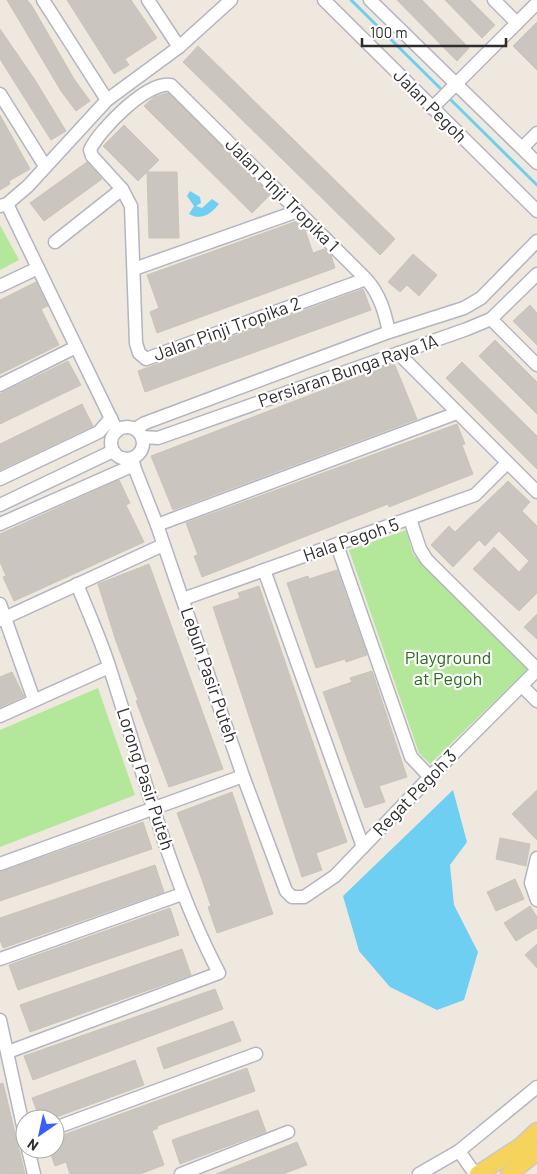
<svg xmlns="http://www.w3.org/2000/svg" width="537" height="1174" viewBox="0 0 537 1174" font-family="Barlow,sans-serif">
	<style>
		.green { fill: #b3e79a }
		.water { fill: #6fcff3 }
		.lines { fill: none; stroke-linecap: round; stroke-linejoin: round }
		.stream { stroke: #6fcff3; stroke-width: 3 }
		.building { fill: #cac5be; stroke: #cac4b8 }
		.minor-casing { stroke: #b3b5c0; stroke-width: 15 }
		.major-casing { stroke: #c8c8c8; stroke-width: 19 }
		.minor { stroke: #fff; stroke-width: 12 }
		.major { stroke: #f6d45c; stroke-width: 16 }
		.labels { text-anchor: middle; stroke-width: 4.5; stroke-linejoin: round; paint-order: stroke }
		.street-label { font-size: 18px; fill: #2d2d2d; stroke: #fff }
		.park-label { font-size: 18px; fill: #296e18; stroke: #fff }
	</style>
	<rect width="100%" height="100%" fill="#efe8df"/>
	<g class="green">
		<path d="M0,225L19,260L0,270Z"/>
		<path d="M406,530L413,554L528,669L430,764L419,753L349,550Z"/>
		<path d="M98,688L135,795L0,847V730Z"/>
	</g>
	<g class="water">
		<path d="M190,191L200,197L201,203L196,206L202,208L212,199L219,204C211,214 201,221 189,214L194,206L187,196Z"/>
		<path d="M453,790L467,842L450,865L454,905L478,952L464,1000L437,1010L390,987L359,951L343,896Z"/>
	</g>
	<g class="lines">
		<g class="stream">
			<path d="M351,0L440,88"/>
			<path d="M451,100L537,185"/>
		</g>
	</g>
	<g class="building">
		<path d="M7,0H27L32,6L74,79L90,101L76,111L61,91Z"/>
		<path d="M67,0H131L157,38L125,59L129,65L114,74Z"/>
		<path d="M397,0H422L469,48L457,61Z"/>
		<path d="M445,0H470L495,25L482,38Z"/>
		<path d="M537,22V70L513,46Z"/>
		<path d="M0,29L35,80L66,131L51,140L0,59Z"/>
		<path d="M198,46L395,239L380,255L183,62Z"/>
		<path d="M168,93L270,195L252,213L144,106L154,97Z"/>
		<path d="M0,115L30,169L9,181L10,184L0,190Z"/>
		<path d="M124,125L159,160L138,181L103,146Z"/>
		<path d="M87,162L102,179L44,221L30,203Z"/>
		<path d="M147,172H177L179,238H149Z"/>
		<path d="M297,221L305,230L313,253L324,249L331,255L335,268L157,333L150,312L159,308L147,275Z"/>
		<path d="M413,254L437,275L419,296L407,285L400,292L388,282Z"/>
		<path d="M36,282L48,306L41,309L59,345L0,374V300Z"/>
		<path d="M363,289L371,310L145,392L138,371Z"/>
		<path d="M530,305L537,313V345L513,321Z"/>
		<path d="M495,340L537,382V414L479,356Z"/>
		<path d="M68,361L81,385L0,424V394Z"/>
		<path d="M462,362L537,436V469L446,378Z"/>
		<path d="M394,363L417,419L173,510L151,456Z"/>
		<path d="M82,404L93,426L0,470V444Z"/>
		<path d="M457,424L465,444L462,445L473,474L389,507L388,504L202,577L194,556L198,555L186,523Z"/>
		<path d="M119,480L130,503L126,505L144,542L14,601L3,577L6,576L0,562V534Z"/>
		<path d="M508,481L530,502L522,511L537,526V593L519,611L473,569L494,547L519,572L529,561L499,531L485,546L479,540L453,567L431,545L449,526L455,532Z"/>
		<path d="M149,564L223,769L169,787L136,701L138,700L116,641L98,584Z"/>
		<path d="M337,570L367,655L346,662L345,659L316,668L287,583L308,576L309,579Z"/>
		<path d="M259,586L347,842L316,853L322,870L302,877L213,607L240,598L238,593Z"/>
		<path d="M537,614V639L524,627Z"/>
		<path d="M372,671L407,777L379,786L385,802L365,808L323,692L352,682L350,678Z"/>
		<path d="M12,672L24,696L0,707V677Z"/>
		<path d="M537,790V840L512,814Z"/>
		<path d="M232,792L273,914L217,933L208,907L211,906L200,874L177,813Z"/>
		<path d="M143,822L152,849L0,901V872Z"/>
		<path d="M500,838L530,844L526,866L496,859Z"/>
		<path d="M155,865L164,892L3,948L0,940V918Z"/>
		<path d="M515,879L524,899L496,911L487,892Z"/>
		<path d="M530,906L537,917V928L516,941L504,923Z"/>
		<path d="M170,908L179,935L18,990L9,965Z"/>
		<path d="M537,944V968L525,955Z"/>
		<path d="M182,949L191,975L30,1032L20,1005Z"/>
		<path d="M215,989L223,1009L33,1080L24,1056Z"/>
		<path d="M233,1021L241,1041L164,1069L157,1048Z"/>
		<path d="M135,1060L144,1085L51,1119H40L32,1098Z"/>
		<path d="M247,1068L255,1091L157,1126L158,1128L152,1131L164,1165L140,1174H70L66,1162L55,1166L49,1149H55V1138Z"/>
		<path d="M3,1083L25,1174H0V1084Z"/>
		<path d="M258,1110L266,1132L180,1164L172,1140Z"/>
		<path d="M297,1142L307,1165L283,1174H216Z"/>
	</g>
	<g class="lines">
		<g class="minor-casing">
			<g id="minor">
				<path d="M43,0L107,100"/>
				<path d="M148,0L179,47"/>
				<path d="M324,0L537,211"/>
				<path d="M370,0L537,163"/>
				<path d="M494,0L517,23"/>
				<path d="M0,94L45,166"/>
				<path d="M432,108L537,3"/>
				<path d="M522,148L537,133"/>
				<path d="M7,204L117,431"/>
				<path d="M0,206L7,204L28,186L107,100L179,47L231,0"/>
				<path d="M55,242L122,189"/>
				<path d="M134,269L298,211"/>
				<path d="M366,279L146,359L139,353L136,343L131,206L122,189L92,156L90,150C99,130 148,80 171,85L366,279C380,294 385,313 389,332"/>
				<path d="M0,286L38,268"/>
				<path d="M491,319L537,365"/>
				<path d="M398,353L537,492"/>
				<path d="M0,385L76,347"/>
				<circle cx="127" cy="443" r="16"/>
				<path d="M135,429L145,423L389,332L464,308L481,298L537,241"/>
				<path d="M142,437L158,438L467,329L491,319L537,274"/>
				<path d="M131,459L157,525L243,776L286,891L292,897H304L335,876L430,777L537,670"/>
				<path d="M0,479L99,432L111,418"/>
				<path d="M0,505L113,451"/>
				<path d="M410,519L420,549L427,560L537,669"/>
				<path d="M0,524L134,465"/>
				<path d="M157,525L457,413"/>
				<path d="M337,545L411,757L430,777"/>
				<path d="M264,570L363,847"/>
				<path d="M183,599L475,495L507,463"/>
				<path d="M0,604L34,700"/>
				<path d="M0,620L163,545"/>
				<path d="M522,686L537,701"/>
				<path d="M0,716L109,667"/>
				<path d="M537,858L531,883L537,900"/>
				<path d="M0,864L243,776"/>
				<path d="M0,959L182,894"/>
				<path d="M0,1020L25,1135"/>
				<path d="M8,1052L219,973C169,877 143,771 110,669C101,640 88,612 77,584"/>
				<path d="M55,1128L256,1054"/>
				<path d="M28,1149L34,1174"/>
				<path d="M459,1151L475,1174"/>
				<path d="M181,1174L288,1132"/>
				<path d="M419,1174L459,1151L537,1087"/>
			</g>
		</g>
		<g class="major-casing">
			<g id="major">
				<path d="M478,1174L521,1146L537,1131"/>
				<path d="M509,1174L537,1152"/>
			</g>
		</g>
		<use href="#minor" class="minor"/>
		<use href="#major" class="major"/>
	</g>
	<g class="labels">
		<g class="street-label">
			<text transform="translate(430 106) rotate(45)" y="6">Jalan Pegoh</text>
			<text transform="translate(282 195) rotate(45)" y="6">Jalan Pinji Tropika 1</text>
			<text transform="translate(227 329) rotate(-20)" y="6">Jalan Pinji Tropika 2</text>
			<text transform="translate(348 371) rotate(-19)" y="6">Persiaran Bunga Raya 1A</text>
			<text transform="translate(351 540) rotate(-19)" y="6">Hala Pegoh 5</text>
			<text transform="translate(209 675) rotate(71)" y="6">Lebuh Pasir Puteh</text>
			<text transform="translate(145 779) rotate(72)" y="6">Lorong Pasir Puteh</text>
			<text transform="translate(415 793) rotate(-46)" y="6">Regat Pegoh 3</text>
		</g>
		<g class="park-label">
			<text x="448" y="664">Playground<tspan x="448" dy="21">at Pegoh</tspan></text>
		</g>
	</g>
	<g transform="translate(40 1134) rotate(214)"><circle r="24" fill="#ffffff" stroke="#ababab"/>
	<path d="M0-4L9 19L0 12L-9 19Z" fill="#3b5eff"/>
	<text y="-8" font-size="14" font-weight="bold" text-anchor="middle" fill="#2d2d2d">N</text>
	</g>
	<path d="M362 38v8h144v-8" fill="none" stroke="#2d2d2d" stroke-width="2.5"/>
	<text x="370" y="38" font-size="15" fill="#2d2d2d" stroke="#ffffff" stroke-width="4" paint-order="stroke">100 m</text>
</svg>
